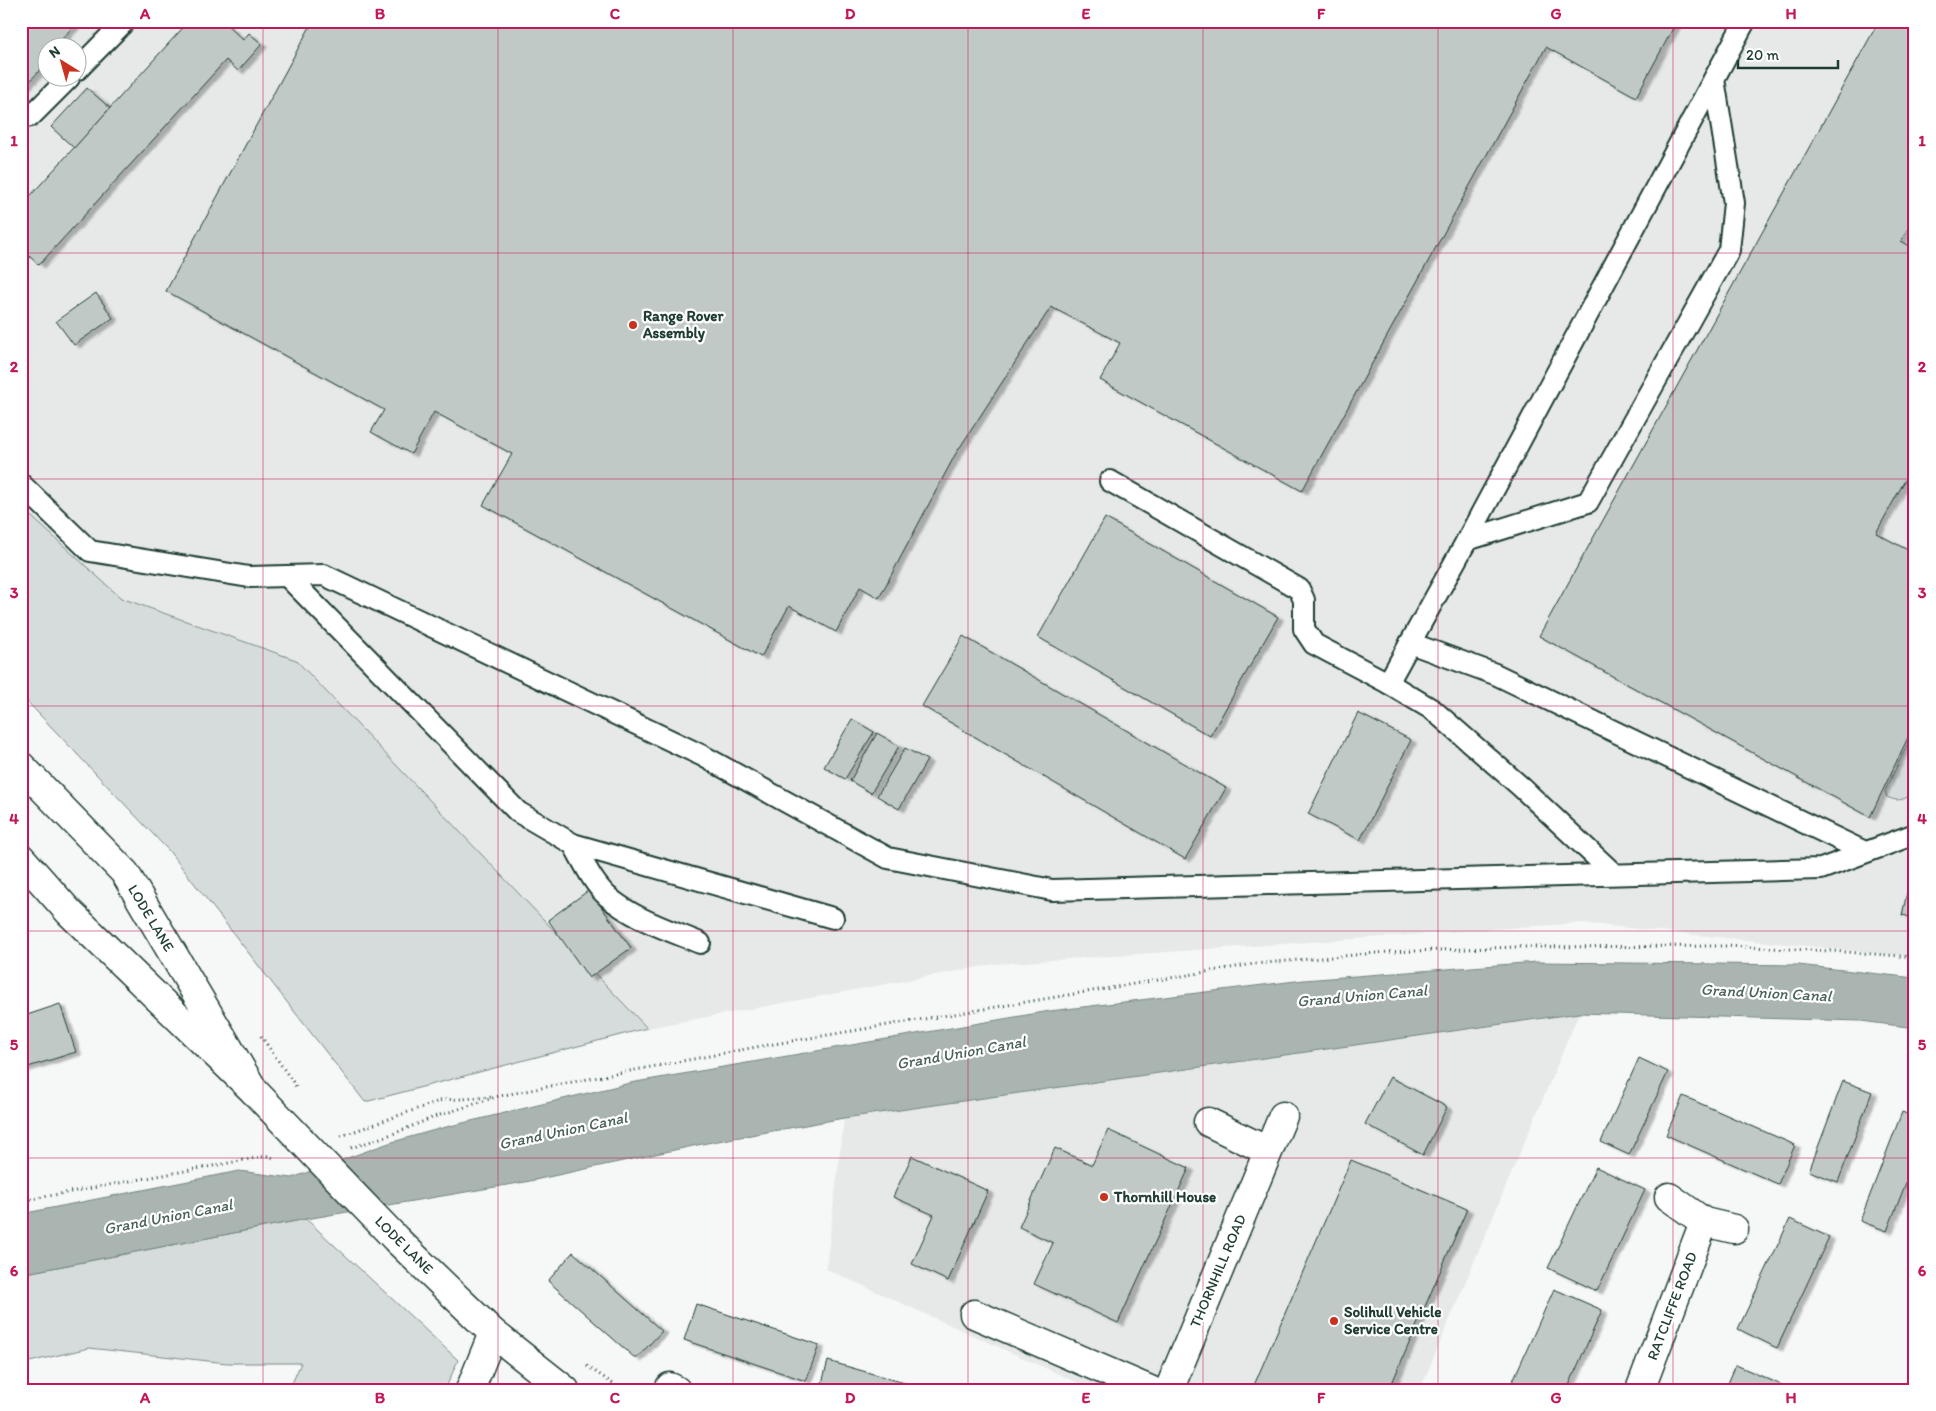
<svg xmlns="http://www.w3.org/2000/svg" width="1936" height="1411" viewBox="0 0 1936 1411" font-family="Itim,sans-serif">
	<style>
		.built { fill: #e6e9e8; fill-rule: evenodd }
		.green { fill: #d6dcdb; stroke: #7a8c88 }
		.water { fill: #aab5b1; stroke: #72857f }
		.building { fill: #c0c9c6; stroke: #1f3d34; filter: url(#shadow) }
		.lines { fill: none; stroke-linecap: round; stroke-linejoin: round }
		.lane-casing { stroke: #1f3d34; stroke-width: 24 }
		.street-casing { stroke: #1f3d34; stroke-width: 31 }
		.secondary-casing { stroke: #1f3d34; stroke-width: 31 }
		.path { stroke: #1f3d34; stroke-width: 3; stroke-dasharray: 1 4; stroke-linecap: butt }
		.lane { stroke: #fff; stroke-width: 20 }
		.street { stroke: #fff; stroke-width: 28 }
		.secondary { stroke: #fff; stroke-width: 28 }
		.secondary-bridge-casing { stroke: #1f3d34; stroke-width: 31; stroke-linecap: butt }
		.secondary-bridge { stroke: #fff; stroke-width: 28 }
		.grid { fill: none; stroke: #c2185b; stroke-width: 1; stroke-opacity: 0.55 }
		.poi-dot { fill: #c8321e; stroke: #fff; stroke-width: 2 }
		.labels { text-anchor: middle; stroke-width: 4.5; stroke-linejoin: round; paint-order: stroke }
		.poi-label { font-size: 15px; font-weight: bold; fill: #1f3d34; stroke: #fff; text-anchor: start }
		.street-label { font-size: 15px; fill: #1f3d34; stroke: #fff }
		.water-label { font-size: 16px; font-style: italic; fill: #49615a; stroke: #fff }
		.neatline { fill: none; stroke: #c2185b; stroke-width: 2 }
		.grid-label { font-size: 16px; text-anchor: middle; font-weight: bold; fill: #c2185b }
	</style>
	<defs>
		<filter id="shadow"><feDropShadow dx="5.5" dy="3" stdDeviation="1" flood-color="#0004"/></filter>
	</defs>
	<rect width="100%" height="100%" fill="#f6f7f7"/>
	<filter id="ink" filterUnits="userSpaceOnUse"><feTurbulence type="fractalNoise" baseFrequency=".02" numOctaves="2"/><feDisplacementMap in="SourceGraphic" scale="10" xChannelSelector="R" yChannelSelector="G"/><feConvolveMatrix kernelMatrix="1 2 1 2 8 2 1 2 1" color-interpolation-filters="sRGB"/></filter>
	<g filter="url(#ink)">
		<g class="built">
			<path d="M21,21H1915V957L1580,923L995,964L647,1028L372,841L21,561ZM48,48H78V78H48Z"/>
			<path d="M1579,1013L1420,1390H1094L826,1269L844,1118Z"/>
		</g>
		<g class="green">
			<path d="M21,507L121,598L296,660L647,1028L365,1102L169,851L21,695Z"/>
			<path d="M1915,729V792C1905,799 1899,803 1887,797L1885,791Z"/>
			<path d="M306,1219L458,1360L445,1390H289L301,1363H227L89,1348L21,1364V1274Z"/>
		</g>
		<path class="water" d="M1537,962L1798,965L1915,978V1028L1861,1021L1579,1013L844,1118L707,1143L525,1182L306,1219L21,1274V1214L239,1171L292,1178L389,1143L442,1128L630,1083L1050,1011L1304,980Z"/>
		<g class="building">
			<path d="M21,21H78L54,48H48L46,56L48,62L21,90Z"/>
			<path d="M189,21H223L243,40L249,33L262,44L238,71L226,60L39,265L21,249V206Z"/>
			<path d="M313,21H1677L1636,97L1546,47L1302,491L1100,380L1120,343L1051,307L955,455L879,598L860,587L836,632L789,606L761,657L483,505L512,454L434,412L411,454L371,432L384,410L166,291Z"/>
			<path d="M1879,21H1915V216L1901,241L1915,249V462L1876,533L1915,554V723L1870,817L1539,636Z"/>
			<path d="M87,88L110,108L74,148L51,127Z"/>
			<path d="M96,293L113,318L74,345L56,321Z"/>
			<path d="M1105,518L1278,617L1210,736L1038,637Z"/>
			<path d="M963,636L1226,788L1185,859L922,706Z"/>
			<path d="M1358,713L1411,740L1360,840L1308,814Z"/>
			<path d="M852,719L874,732L845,779L824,767Z"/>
			<path d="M877,733L899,746L871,793L850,781Z"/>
			<path d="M905,748L927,760L899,809L877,796Z"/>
			<path d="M1908,888L1915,889V918L1902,915Z"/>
			<path d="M589,890L631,948L589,978L548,920Z"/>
			<path d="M60,1004L76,1052L28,1067L21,1045V1017Z"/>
			<path d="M21,1045L28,1067L21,1069Z"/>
			<path d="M1639,1058L1668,1072L1629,1155L1601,1142Z"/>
			<path d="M1390,1077L1447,1107L1423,1155L1365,1124Z"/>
			<path d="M1843,1081L1872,1092L1838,1182L1809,1171Z"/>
			<path d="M1683,1096L1795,1145L1778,1184L1666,1135Z"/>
			<path d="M1902,1112L1915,1117V1160L1887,1231L1860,1221Z"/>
			<path d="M1108,1130L1189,1168L1118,1323L1034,1284L1053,1243L1019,1227L1055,1148L1092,1165Z"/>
			<path d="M912,1156L988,1191L948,1281L912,1264L934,1215L893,1197Z"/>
			<path d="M1351,1160L1467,1209L1389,1390H1252Z"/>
			<path d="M1596,1167L1645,1190L1597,1291L1548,1268Z"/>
			<path d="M1790,1219L1829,1237L1777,1348L1738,1329Z"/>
			<path d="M573,1252L662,1331L636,1359L548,1281Z"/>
			<path d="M1554,1289L1602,1310L1567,1390H1522L1511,1385Z"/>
			<path d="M696,1304L819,1345L806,1381L684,1340Z"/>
			<path d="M828,1361L929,1390H820Z"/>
			<path d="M1736,1365L1793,1390H1725Z"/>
		</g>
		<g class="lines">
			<g class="lane-casing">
				<g id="lane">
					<path d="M78,69L125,21"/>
					<path d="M21,118L31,116L69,78"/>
					<path d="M1110,481L1299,589L1304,600V629L1314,644L1388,683L1433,710L1520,786L1614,874"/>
					<path d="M21,484L90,551L249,577L324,575L703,756L888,858L1052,890L1821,869L1915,834"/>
					<path d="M1467,540L1588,502L1729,250L1734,203L1714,79"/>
					<path d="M287,576L518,812L573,844L833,918"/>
					<path d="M1410,643L1495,674L1865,852"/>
					<path d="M1388,683L1467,540L1745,21"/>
					<path d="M573,844C583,861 592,882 607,896C633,919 669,930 700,943"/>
				</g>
			</g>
			<g class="street-casing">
				<g id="street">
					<path d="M1208,1122L1268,1151"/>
					<path d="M1669,1197L1704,1222L1734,1229"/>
					<path d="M974,1314L1150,1390"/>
					<path d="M670,1387L676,1390"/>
					<path d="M470,1390L493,1333"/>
					<path d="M1169,1390L1283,1116"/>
					<path d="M1640,1390L1704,1222"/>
				</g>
			</g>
			<g class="secondary-casing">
				<g id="secondary">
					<path d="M21,766L125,873L254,1091"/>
					<path d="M21,858L69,912L254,1091L300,1139"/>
					<path d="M398,1241L493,1333L565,1390"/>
				</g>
			</g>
			<g class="path">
				<path d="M261,1036L297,1088"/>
				<path d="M341,1136L442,1100L494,1097"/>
				<path d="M351,1148L398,1132L434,1117L499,1096L756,1047L1254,964L1388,952L1516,947L1727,946L1832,951L1915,957"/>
				<path d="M21,1201L267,1156L274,1158"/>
				<path d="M587,1366L622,1390"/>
			</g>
			<use href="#lane" class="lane"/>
			<use href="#street" class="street"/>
			<use href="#secondary" class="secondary"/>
			<g class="secondary-bridge-casing">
				<path id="secondary-bridge" d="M300,1139L398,1241"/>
			</g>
			<use href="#secondary-bridge" class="secondary-bridge"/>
		</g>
	</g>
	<path class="grid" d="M263,21V1390M498,21V1390M733,21V1390M968,21V1390M1203,21V1390M1438,21V1390M1673,21V1390M21,253H1915M21,479H1915M21,706H1915M21,931H1915M21,1158H1915"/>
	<g class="poi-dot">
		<circle cx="633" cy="325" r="5"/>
		<circle cx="1104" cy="1197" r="5"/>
		<circle cx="1334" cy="1321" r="5"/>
	</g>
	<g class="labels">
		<g class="poi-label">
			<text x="643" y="321">Range Rover<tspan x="643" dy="17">Assembly</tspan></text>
			<text x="1114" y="1202">Thornhill House</text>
			<text x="1344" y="1317">Solihull Vehicle<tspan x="1344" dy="17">Service Centre</tspan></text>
		</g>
		<g class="street-label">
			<text transform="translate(151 918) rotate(59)" y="5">LODE LANE</text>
			<text transform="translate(404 1245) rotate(45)" y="5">LODE LANE</text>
			<text transform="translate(1218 1271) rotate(-67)" y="5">THORNHILL ROAD</text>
			<text transform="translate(1672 1306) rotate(-69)" y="5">RATCLIFFE ROAD</text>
		</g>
		<g class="water-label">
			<text transform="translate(1766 992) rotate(3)" y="6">Grand Union Canal</text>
			<text transform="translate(1362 995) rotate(-5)" y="6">Grand Union Canal</text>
			<text transform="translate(961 1052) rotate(-10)" y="6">Grand Union Canal</text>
			<text transform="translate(563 1130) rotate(-12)" y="6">Grand Union Canal</text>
			<text transform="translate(168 1216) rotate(-11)" y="6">Grand Union Canal</text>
		</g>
	</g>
	<rect width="1936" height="1411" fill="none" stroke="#fff" stroke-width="55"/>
	<g transform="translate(62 62) rotate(323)"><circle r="24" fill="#ffffff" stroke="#a5b1ae"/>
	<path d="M0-4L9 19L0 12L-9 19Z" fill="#c8321e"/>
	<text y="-8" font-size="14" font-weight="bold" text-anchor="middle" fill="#1f3d34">N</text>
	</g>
	<path d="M1738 60v8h100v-8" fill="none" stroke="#1f3d34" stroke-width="2.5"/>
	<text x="1746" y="60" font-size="15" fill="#1f3d34" stroke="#ffffff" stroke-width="4" paint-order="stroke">20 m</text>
	<rect x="28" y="28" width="1880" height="1356" class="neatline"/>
	<g class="grid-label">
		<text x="145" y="19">A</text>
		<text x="380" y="19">B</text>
		<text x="615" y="19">C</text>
		<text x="850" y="19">D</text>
		<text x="1086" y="19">E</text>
		<text x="1321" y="19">F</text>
		<text x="1556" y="19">G</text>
		<text x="1791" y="19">H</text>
		<text x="14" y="146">1</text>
		<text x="1922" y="146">1</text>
		<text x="14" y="372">2</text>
		<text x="1922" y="372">2</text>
		<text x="14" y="598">3</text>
		<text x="1922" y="598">3</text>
		<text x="14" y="824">4</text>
		<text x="1922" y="824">4</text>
		<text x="14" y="1050">5</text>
		<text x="1922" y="1050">5</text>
		<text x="14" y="1276">6</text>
		<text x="1922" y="1276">6</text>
		<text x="145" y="1403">A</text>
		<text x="380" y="1403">B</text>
		<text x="615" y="1403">C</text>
		<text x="850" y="1403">D</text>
		<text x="1086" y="1403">E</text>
		<text x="1321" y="1403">F</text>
		<text x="1556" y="1403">G</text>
		<text x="1791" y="1403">H</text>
	</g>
</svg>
